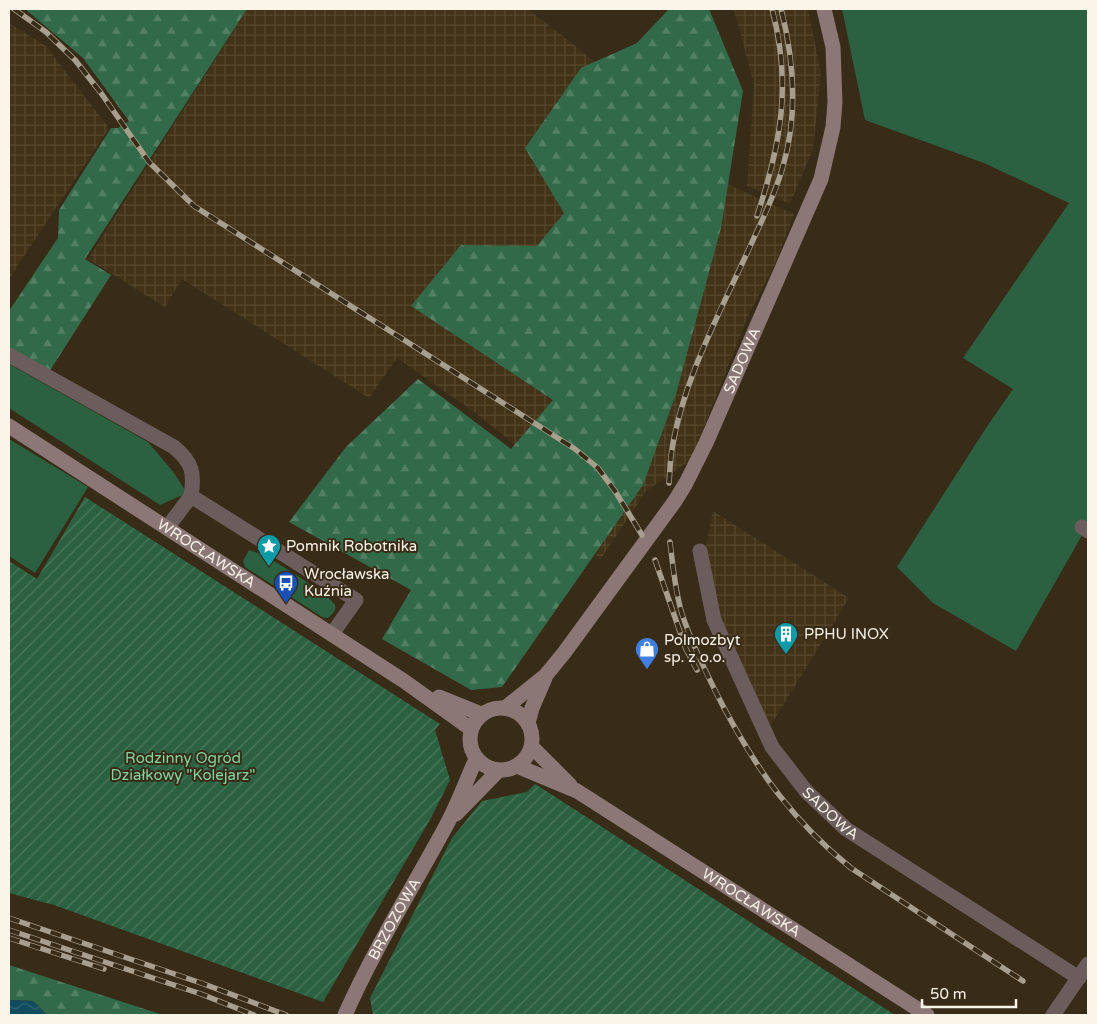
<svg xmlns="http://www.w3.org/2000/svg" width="1097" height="1024" viewBox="0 0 1097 1024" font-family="'Varela Round',sans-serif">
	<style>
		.industrial { fill: url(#industrial-grid) }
		.grass { fill: #2b6141 }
		.forest { fill: url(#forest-firs) }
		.garden { fill: url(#garden-furrows) }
		.water { fill: url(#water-waves) }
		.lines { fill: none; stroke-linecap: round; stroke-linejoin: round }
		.street { stroke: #6a5d5c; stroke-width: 15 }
		.secondary { stroke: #8b7775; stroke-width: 15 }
		.rail-casing { stroke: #a79e8e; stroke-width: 5.5 }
		.rail { stroke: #382c18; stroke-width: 4; stroke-dasharray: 11; stroke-linecap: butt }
		.labels { text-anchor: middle; stroke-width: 4; stroke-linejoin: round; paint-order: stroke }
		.street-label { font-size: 15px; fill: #fbf4e8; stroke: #382c18 }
		.poi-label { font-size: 15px; fill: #fbf4e8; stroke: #382c18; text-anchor: start }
		.park-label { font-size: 15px; fill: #80d4a0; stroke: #382c18 }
	</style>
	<defs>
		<pattern id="industrial-grid" width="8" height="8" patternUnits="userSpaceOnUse" patternTransform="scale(1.25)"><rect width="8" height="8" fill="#423318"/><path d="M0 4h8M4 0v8" fill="none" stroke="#55472e"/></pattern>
		<pattern id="forest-firs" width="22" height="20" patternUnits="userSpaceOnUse" patternTransform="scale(1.25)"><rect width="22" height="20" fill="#326a49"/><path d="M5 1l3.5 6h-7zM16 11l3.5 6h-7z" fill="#518063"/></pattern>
		<pattern id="garden-furrows" width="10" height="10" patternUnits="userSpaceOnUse" patternTransform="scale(1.25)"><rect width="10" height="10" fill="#2b6141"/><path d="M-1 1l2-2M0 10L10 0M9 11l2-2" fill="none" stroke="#4b785c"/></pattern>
		<pattern id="water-waves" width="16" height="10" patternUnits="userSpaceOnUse" patternTransform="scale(1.25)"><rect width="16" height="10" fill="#104c5d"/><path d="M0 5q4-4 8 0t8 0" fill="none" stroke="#346674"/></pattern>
	</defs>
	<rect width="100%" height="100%" fill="#382c18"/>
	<g class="industrial">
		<path d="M247,9H528L578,48L716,163V179L794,214L776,262L748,316L691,460L646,491L600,560L512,442L473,411L397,358L369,398L182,279L165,307L88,259Z"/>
		<path d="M734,9H808L821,73L813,149L790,204L747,186L754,85Z"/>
		<path d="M9,23L46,46L109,128L9,279Z"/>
		<path d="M713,511L849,598L771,725L761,709L722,621L705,550Z"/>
	</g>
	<g class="grass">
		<path d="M842,9H1088V531L1085,530L1016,651L933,603L897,567L984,431L1013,389L963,358L1069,203L984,163L865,120Z"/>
		<path d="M9,364L148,442L174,473L187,493L160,505L9,408Z"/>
		<path d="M9,439L88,487L35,573L9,556Z"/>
		<path d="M249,550C255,552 261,554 267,557C278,563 331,596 335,605C337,611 332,614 328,618L322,617L245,567L243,561Z"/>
	</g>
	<g class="forest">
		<path d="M25,9H247L85,259L111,275L49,372L9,349V311L58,238L59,210L111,128H118L129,121L83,58Z"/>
		<path d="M669,9H709L743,91L721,228L676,394L643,485L502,687L471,690L382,639L411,590L289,522L346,447L418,379L511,449L553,400L411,306L461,245L537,246L564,213L525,148L581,68L637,43Z"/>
		<path d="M9,965L163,1015H47L33,1001L9,1000Z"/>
	</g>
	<g class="garden">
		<path d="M85,497L440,724L435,730L450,780L431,818L323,1002L54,905L9,893V561L37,579Z"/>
		<path d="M535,784L895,1015H373L370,998L452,838L482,801L527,792Z"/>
	</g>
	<path class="water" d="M9,1000L33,1001L47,1015H9Z"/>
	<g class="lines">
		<g class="street">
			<path d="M9,355L174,447C192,462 195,473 191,496"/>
			<path d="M1082,527L1088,531"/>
			<path d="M167,528L191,496L356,600L332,634"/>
			<path id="s1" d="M700,551L714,620L772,747L806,791L846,829L1079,978"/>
			<path d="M1053,1015L1088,964"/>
		</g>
		<g class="secondary">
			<path id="s2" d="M9,426L404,681L471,729"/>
			<path d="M439,697L481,714"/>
			<circle cx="501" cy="739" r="31"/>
			<path id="s3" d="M505,708L546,675L564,653L675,501L686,483L706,443L821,179L833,127L835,102L833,47L824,9"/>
			<path d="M528,723L532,708L545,678"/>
			<path d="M532,747L570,785"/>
			<path id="s4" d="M517,766L577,791L927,1015"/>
			<path d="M456,814L498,771"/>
			<path id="s5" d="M345,1015C374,949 412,889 446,826C458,804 466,781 476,759"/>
		</g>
		<g class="rail-casing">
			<g id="rail">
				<path d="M14,9L46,32L75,60L101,93L149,162L194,206L575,449L598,468L615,491L642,535"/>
				<path d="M757,216C781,144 792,84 772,9"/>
				<path d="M669,483C670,472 670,460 672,449C684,376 723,307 753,240C764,216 776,192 783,166C798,115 794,60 781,9"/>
				<path d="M670,542C673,566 675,591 682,614C693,647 708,677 724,708C759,773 794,822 851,868L1023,981"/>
				<path d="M655,560L686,649L697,670"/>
				<path d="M9,918L204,984L286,1015"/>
				<path d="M9,930L201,994L254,1015"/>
				<path d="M9,938L104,969"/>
			</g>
		</g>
		<use href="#rail" class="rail"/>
	</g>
	<defs>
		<g id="sight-pin" transform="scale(1.25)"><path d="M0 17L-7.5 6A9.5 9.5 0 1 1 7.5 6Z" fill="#0f9aa8" stroke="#382c18"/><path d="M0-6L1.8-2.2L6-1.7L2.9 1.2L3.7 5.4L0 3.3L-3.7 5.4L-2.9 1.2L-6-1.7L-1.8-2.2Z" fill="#fff"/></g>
		<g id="bus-pin" transform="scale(1.25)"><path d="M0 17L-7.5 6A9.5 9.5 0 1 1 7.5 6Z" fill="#1a4fb4" stroke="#382c18"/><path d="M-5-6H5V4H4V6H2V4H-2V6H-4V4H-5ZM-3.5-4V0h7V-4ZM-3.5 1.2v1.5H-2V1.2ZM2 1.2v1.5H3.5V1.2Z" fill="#fff"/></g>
		<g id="building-pin" transform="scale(1.25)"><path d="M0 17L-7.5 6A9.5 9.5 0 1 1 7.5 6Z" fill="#0f9aa8" stroke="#382c18"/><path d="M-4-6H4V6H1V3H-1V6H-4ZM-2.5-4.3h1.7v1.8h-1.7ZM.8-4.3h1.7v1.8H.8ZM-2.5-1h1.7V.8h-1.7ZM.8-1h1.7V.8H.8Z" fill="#fff"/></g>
		<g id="shop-pin" transform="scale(1.25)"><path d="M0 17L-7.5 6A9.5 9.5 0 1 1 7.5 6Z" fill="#3f7fe0" stroke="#382c18"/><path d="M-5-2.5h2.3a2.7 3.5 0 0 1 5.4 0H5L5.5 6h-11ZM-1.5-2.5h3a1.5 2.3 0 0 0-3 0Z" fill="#fff"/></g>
	</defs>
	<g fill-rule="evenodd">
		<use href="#sight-pin" x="269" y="546"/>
		<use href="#bus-pin" x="286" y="583"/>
		<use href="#building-pin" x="786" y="634"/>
		<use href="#shop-pin" x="647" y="649"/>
	</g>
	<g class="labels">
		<g class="street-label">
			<text dy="5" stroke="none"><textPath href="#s3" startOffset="425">SADOWA</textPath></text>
			<text dy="5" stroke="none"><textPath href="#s2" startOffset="235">WROCŁAWSKA</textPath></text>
			<text dy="5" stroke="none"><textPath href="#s1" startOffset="299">SADOWA</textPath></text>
			<text dy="5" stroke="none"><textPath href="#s4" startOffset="272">WROCŁAWSKA</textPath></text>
			<text dy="5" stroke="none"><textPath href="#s5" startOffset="108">BRZOZOWA</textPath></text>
		</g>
		<g class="poi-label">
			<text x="286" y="551">Pomnik Robotnika</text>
			<text x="304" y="579">Wrocławska<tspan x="304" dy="17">Kuźnia</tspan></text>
			<text x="804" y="639">PPHU INOX</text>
			<text x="664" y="645">Polmozbyt<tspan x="664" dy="17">sp. z o.o.</tspan></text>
		</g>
		<g class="park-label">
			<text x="183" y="763">Rodzinny Ogród<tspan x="183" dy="17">Działkowy "Kolejarz"</tspan></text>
		</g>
	</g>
	<rect width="1097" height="1024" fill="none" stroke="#fbf4e8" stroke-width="20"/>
	<path d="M922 999v8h94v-8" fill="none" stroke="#fbf4e8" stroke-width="2.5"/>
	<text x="930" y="999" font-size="15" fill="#fbf4e8" stroke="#382c18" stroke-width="4" paint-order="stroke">50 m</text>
</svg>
